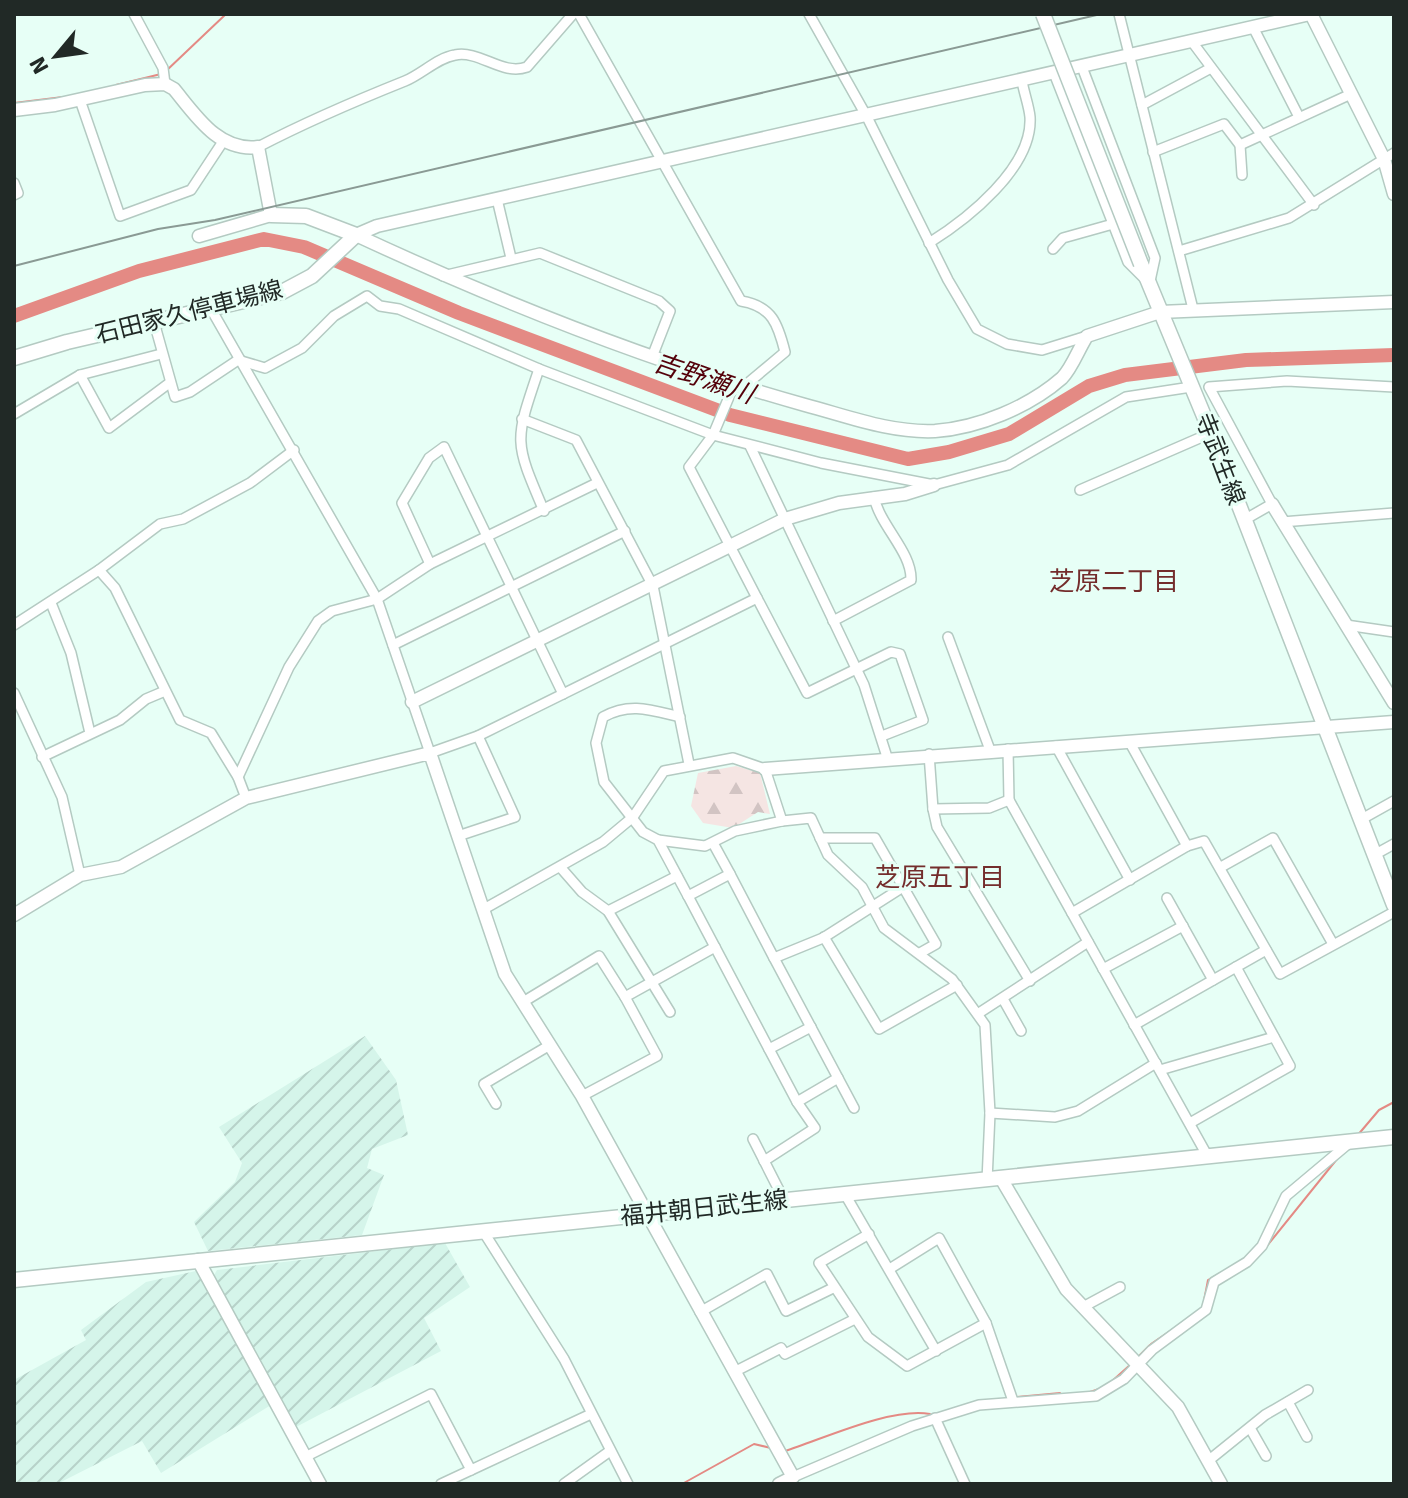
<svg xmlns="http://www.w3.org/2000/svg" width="1408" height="1498" viewBox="0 0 1408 1498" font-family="Signika,'Noto Sans JP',sans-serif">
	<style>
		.industrial { fill: url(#industrial-furrows) }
		.forest { fill: url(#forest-firs) }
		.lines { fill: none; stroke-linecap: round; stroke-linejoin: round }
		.stream { stroke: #e48a84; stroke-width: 2 }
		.river { stroke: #e48a84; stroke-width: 14 }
		.minor-casing { stroke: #b4cac2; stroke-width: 12 }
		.tertiary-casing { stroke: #b4cac2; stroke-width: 15 }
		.secondary-casing { stroke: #b4cac2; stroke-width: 17 }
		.primary-casing { stroke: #b4cac2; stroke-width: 17 }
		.minor { stroke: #fff; stroke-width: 9 }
		.tertiary { stroke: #fff; stroke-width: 12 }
		.secondary { stroke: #fff; stroke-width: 14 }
		.primary { stroke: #fff; stroke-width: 14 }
		.tram { stroke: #8a9a94; stroke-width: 2 }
		.secondary-bridge-casing { stroke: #b4cac2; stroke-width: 17; stroke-linecap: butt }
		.secondary-bridge { stroke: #fff; stroke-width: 14 }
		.labels { text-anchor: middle; stroke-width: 6; stroke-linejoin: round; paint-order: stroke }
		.street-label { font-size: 24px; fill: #212926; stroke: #e7fff6 }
		.water-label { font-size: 26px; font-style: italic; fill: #54010a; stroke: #e7fff6 }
		.neighbourhood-label { font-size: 26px; fill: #742d2c; stroke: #e7fff6 }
	</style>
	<defs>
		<pattern id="industrial-furrows" width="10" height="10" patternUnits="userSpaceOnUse" patternTransform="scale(2)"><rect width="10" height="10" fill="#d5f5ea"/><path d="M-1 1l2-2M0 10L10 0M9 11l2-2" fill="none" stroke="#b7d2c9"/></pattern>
		<pattern id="forest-firs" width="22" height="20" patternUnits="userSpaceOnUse" patternTransform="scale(2)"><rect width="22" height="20" fill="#f5e5e3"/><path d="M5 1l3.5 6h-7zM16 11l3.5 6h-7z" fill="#d2c4c3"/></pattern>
	</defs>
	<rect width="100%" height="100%" fill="#e7fff6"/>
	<g class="industrial">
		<path d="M365,1036L396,1080L408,1135L372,1149L367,1168L384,1175L362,1235L208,1251L194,1222L235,1182L242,1163L219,1127Z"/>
		<path d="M445,1243L470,1287L424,1318L441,1351L296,1427L213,1277L217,1270Z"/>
		<path d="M196,1271L271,1405L161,1473L142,1441L57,1484H14V1380L86,1340L81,1330L146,1282Z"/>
	</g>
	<path class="forest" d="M736,766L760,773L770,814L758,812L733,828L703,823L691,806L698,773Z"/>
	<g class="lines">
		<g class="stream">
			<path d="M166,71L226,14"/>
			<path d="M116,85L161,74"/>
			<path d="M14,103L63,97"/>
			<path d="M1357,1136L1379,1110L1394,1102"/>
			<path d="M1266,1247L1337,1159"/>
			<path d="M1203,1306L1208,1280L1238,1263"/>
			<path d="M1151,1344L1173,1329"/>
			<path d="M1138,1357L1150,1345"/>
			<path d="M1111,1382L1130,1365"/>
			<path d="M1090,1392L1099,1389"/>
			<path d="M1017,1397L1060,1393"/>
			<path d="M785,1451C823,1439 891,1407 930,1414"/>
			<path d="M682,1484L754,1444L771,1448"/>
		</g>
		<path class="river" d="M14,316L139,271L264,239L304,247L459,313L730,415L908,459L949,452L1009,434L1089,386L1125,375L1246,360L1394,355"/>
		<g class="minor-casing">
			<g id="minor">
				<path d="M134,14L163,68L165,84"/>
				<path d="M579,14L741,301C772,306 778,324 785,352L742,388"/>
				<path d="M809,14L867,117L948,280L977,329L1007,344L1042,350L1087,336"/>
				<path d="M1119,14L1193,309"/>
				<path d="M1254,29L1299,117"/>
				<path d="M1193,43L1314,205"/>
				<path d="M1082,67L1155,258L1150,281"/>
				<path d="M1054,73L1128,262L1145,279"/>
				<path d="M80,100L120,216L191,190L224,140"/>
				<path d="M1142,105L1211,68"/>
				<path d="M1240,145L1351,94"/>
				<path d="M258,147C306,122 355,101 405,81C422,74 437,58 455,55C480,50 502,76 527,67L573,14"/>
				<path d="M1153,152L1224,124L1240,145L1242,175"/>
				<path d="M14,183L18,193L14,195"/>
				<path d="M497,199L511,258"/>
				<path d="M929,243C966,220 1033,168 1030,117C1029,106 1024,93 1022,81"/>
				<path d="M1053,249L1063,238L1113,224"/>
				<path d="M1179,251L1289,218L1394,153"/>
				<path d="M443,276L540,253L659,301L670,311L652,357"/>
				<path d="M211,309L377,599L430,753L478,736L757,598L689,467L713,435L734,385"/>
				<path d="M154,322L175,397L190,392L238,360L265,368L302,348L334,316L367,296L380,306L399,309L539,369L713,435L821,463L934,485L1008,465L1126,397L1191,387"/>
				<path d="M539,369C514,442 514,441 544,511"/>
				<path d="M80,375L109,428L168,384"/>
				<path d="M14,414L80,375L161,354"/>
				<path d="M522,419L576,440L653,586L689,764"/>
				<path d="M750,446L864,685L887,757"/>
				<path d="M1080,490L1211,433"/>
				<path d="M1244,520L1272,504L1209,387L1287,381L1394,387"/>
				<path d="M1282,522L1394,513"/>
				<path d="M430,564L402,503L429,458L444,447L563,694"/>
				<path d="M99,570L115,588L180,720L211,733L238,777L246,798"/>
				<path d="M757,598L807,693L891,652L900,654L923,720L882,736"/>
				<path d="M51,603L71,653L90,733"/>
				<path d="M833,621L911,580C912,552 880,526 874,497"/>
				<path d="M14,625L99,570L160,524L183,519L250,483L294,450"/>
				<path d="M1346,625L1394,632"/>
				<path d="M948,637L990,750"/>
				<path d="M393,645L625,531"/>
				<path d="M14,693L62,797L80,875"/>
				<path d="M680,717C651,710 630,702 603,717L596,743L604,782L643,832L658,840L688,896"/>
				<path d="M1129,741L1187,846"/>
				<path d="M1056,746L1130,880"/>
				<path d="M1008,749L1009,800L1208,1157"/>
				<path d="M929,754L933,809L989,808L1009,800"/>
				<path d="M42,757L120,720L146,699L165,691"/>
				<path d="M238,777L289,667L318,621L332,611L377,599L430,564L597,483"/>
				<path d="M933,809L937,827L1030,981"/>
				<path d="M1360,820L1394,801"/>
				<path d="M458,836L515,817L478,736"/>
				<path d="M820,838H875L936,944L920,953"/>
				<path d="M658,840L705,846L735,831L782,821"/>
				<path d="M713,843L730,874"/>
				<path d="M1374,855L1394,844"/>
				<path d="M1221,867L1273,838L1333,944"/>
				<path d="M561,868L582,892L608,911L670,1012"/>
				<path d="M1167,898L1213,980"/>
				<path d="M484,909L603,842L633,817L664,771L733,758L765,769L782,821L811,818L828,855L862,887L884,928L952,979L985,1025L990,1113L987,1181"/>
				<path d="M608,911L677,876"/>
				<path d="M1072,913L1187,846L1204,841L1280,974L1394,912"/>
				<path d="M824,937L879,1029L957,985"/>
				<path d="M774,958L854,1108"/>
				<path d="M1103,969L1183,926"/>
				<path d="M1003,999L1021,1031"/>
				<path d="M523,1002L599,956L625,997"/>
				<path d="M979,1013L1088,942"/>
				<path d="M1134,1025L1266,950"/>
				<path d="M769,1049L811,1027"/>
				<path d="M1160,1070L1274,1037"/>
				<path d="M582,1096L657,1056L625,997L715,947"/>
				<path d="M797,1102L838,1078"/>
				<path d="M496,1104L484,1084L550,1045"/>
				<path d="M990,1113L1055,1117L1078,1111L1156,1063"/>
				<path d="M1190,1123L1290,1066L1236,967"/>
				<path d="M753,1139L783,1198"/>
				<path d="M764,1161L815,1128L797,1102L688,896L730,874L774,958L823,938L903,887"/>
				<path d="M846,1196L936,1351"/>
				<path d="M483,1231L564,1359L628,1484"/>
				<path d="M869,1234L819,1263L868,1337L907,1366L986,1323"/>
				<path d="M891,1268L939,1238L986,1323L1013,1401"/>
				<path d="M1083,1307L1120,1287"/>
				<path d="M700,1312L767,1274L786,1311L833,1288"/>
				<path d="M734,1372L781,1348L785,1354L855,1319"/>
				<path d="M1288,1402L1307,1437"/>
				<path d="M935,1418L965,1484"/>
				<path d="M1250,1428L1266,1456"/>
				<path d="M305,1457L431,1394L471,1470"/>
				<path d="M1208,1461L1265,1415L1308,1390"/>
				<path d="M793,1477L912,1426L979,1405L1096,1396L1124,1379L1152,1350L1206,1310L1214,1282L1247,1262L1262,1246L1286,1196L1348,1144"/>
				<path d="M441,1484L591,1414"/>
				<path d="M564,1484L610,1451"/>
			</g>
		</g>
		<g class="tertiary-casing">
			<g id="tertiary">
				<path d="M1311,14L1384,159L1394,194"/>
				<path d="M14,110L55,105L145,85L165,84L174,89C196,116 219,152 258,147L271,215L199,236"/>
				<path d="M356,235C500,302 651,362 805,405C847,416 890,433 935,431C978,428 1029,407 1062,378C1072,368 1079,348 1087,336L1160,312L1394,302"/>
				<path d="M356,235L377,226L1310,14"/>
				<path d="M1272,504L1394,703"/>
				<path d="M412,702L785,519L839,503L905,494L934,485"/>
				<path d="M765,769L1394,722"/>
				<path d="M14,915L80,875L121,867L246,798L430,753L505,974L582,1096L793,1477L779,1484"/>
				<path d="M1002,1180L1066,1289L1178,1407L1221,1484"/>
				<path d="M198,1260L320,1484"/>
			</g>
		</g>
		<g class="secondary-casing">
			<g id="secondary">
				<path d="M1141,264L1211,433L1394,905"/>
				<path d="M14,358L67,342L282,292L312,276L356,235L306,216L271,215"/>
			</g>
		</g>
		<g class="primary-casing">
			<path id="primary" d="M14,1280L1394,1137"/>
		</g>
		<use href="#minor" class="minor"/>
		<use href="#tertiary" class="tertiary"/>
		<use href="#secondary" class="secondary"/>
		<use href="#primary" class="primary"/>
		<path class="tram" d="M14,266L158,229L215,220L1101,14"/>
		<g class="secondary-bridge-casing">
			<path id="secondary-bridge" d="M1043,14L1141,264"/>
		</g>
		<use href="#secondary-bridge" class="secondary-bridge"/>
	</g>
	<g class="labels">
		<g class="street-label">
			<text transform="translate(189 312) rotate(-14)" y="8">石田家久停車場線</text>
			<text transform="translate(1220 459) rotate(69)" y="8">寺武生線</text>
			<text transform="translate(704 1208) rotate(-6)" y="8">福井朝日武生線</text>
		</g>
		<g class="water-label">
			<text transform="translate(704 378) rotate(19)" y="9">吉野瀬川</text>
		</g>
		<g class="neighbourhood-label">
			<text x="1114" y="590">芝原二丁目</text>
			<text x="940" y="886">芝原五丁目</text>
		</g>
	</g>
	<rect width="1408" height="1498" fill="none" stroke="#212926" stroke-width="32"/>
	<g transform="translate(56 56) rotate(241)" stroke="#e7fff6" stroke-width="6" paint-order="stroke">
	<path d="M0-6L14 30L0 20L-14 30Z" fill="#212926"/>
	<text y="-12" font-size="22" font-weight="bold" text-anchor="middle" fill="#212926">N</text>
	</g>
</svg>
